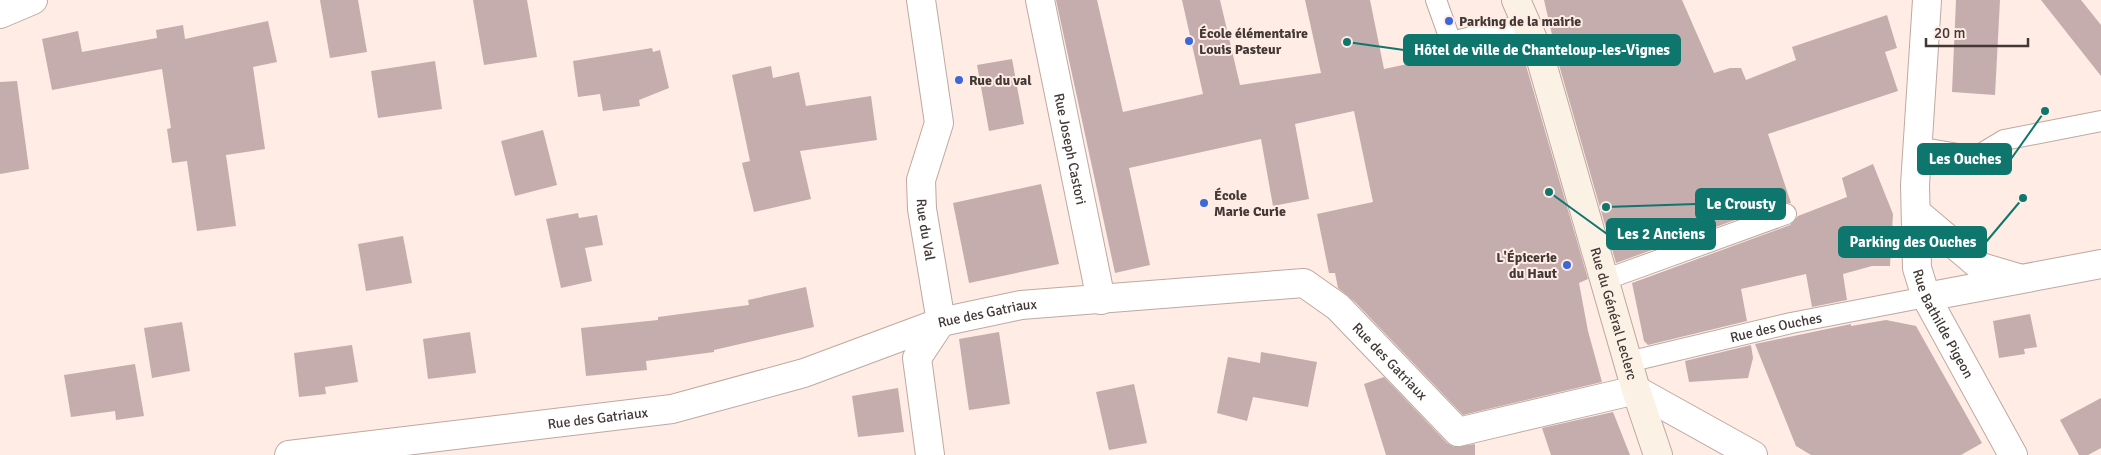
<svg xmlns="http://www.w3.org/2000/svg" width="2101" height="455" viewBox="0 0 2101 455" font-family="Signika,sans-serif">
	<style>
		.building { fill: #c5adae }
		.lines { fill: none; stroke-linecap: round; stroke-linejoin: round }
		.service-casing { stroke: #bea9a0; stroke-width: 22 }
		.minor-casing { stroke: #bea9a0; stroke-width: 30 }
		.tertiary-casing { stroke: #bea9a0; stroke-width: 30 }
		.secondary-casing { stroke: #bea9a0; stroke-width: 30 }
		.service { stroke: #fff; stroke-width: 20 }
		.minor { stroke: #fff; stroke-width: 28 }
		.tertiary { stroke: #fff; stroke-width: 28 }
		.secondary { stroke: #fcf1e5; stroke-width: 28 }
		.poi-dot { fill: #3d67d8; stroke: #ffece5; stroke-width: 2 }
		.labels { text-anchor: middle; stroke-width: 4; stroke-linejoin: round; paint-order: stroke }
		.poi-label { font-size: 14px; font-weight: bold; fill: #423936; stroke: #ffece5; text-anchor: start }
		.street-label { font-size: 14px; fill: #423936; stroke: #ffece5 }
		.leader { fill: none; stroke: #0f766e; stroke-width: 2 }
		.callout-dot { fill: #0f766e; stroke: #ffece5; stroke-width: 2 }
		.callout { fill: #0f766e; stroke: #0f766e; stroke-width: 2 }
		.callout-label { font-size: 15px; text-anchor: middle; font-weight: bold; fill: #fff }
	</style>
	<rect width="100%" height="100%" fill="#ffece5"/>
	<g class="building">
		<path d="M320,0H358L367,52L330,58Z"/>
		<path d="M473,0H527L537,57L484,65Z"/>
		<path d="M1056,0H1097L1123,112L1203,94L1182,0H1220L1240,85L1321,73L1305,0H1370L1384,69L1450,55L1525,62L1588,279L1579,283L1588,331L1602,382L1463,415L1355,302L1338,288L1335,273H1329L1317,214L1373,202L1354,111L1295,124L1309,199L1273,206L1261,139L1129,168L1150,265L1115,273Z"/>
		<path d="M1544,0H1682L1714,73L1730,68H1741L1746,80L1796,60L1792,47L1887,15L1897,48L1885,52L1898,91L1768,134L1791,203H1782L1616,263L1559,65Z"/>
		<path d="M1956,0H2000L1995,95L1952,92Z"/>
		<path d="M2041,0H2081L2101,25V76Z"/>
		<path d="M268,21L277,62L253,67L265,149L226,155L236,226L197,231L187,161L172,163L167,129L171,128L162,69L52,90L42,39L78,31L82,52L157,38L156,30L183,25L185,39Z"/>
		<path d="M652,48L653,52L660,50L669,88L639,100L640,106L603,111L600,94L578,97L573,61Z"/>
		<path d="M1012,59L1024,124L989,131L977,65Z"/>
		<path d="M435,61L442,109L378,118L371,71Z"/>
		<path d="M771,66L773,78L799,72L806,106L871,96L877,140L800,151L811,199L754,212L742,163L750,161L732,75Z"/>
		<path d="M17,81L29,169L0,174V82Z"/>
		<path d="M543,130L557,185L515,196L501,141Z"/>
		<path d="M1873,164L1893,214L1890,266H1872L1843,274L1847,300L1812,307L1806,274L1741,289L1747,321L1648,345L1644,341L1632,283L1790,225L1798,216L1847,197L1842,178Z"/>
		<path d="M1041,184L1059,264L969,283L953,203Z"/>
		<path d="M578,213L579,218L597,215L603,245L585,248L592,281L561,288L546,219Z"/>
		<path d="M403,236L412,283L366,291L358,244Z"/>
		<path d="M806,287L814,327L714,350V352L646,361L647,370L586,376L581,328L658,320V317L749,305L748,300Z"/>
		<path d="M2030,314L2037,347L2024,349L2025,354L1999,358L1993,321Z"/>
		<path d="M1886,320L1916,326L1982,443L1961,455H1811L1796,446L1755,344L1851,324V326Z"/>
		<path d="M182,322L190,371L152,378L144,328Z"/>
		<path d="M470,332L476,373L428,379L423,339Z"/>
		<path d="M999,332L1010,404L969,410L959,339Z"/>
		<path d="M352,345L358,382L325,387L326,394L299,397L294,353Z"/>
		<path d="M1751,345L1753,358L1748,378L1689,382L1685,361Z"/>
		<path d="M1261,352L1317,362L1308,407L1253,397L1247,421L1217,413L1228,357L1260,363Z"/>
		<path d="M135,364L144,416L116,420L115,411L71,417L64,375Z"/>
		<path d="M1384,377L1447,443L1454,447L1475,444V455H1386L1364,384Z"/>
		<path d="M1134,384L1147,443L1109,450L1096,392Z"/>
		<path d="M898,388L904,432L858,437L852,396Z"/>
		<path d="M2101,398V448L2088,455H2079L2060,420Z"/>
		<path d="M1613,412L1630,455H1551L1542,428Z"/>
	</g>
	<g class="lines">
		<g class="service-casing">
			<g id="service">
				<path d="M1436,0L1451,42L1526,24"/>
				<path d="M1917,147L1976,157L2004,140L2101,121"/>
				<path d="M1604,280L1786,214"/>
				<path id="s1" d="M1628,362L1791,323L1926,297"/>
			</g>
		</g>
		<g class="minor-casing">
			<g id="minor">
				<path id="s2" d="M921,0L939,123L921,180L922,209L941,322L917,358L930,455"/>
				<path id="s3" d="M1040,0L1101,300"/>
				<path id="s4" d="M1927,0L1915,185L1917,268L1926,297L2013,455"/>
				<path d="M0,14L33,0"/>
				<path d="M1916,212L1981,267L2018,278"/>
				<path d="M1926,297L2101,264"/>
				<path id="s5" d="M289,455L672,409L804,373L941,322L1021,305L1304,283L1338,307L1458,432L1636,390"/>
			</g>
		</g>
		<g class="tertiary-casing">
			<path id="tertiary" d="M1636,390L1753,455"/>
		</g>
		<g class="secondary-casing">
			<g id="secondary">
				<path id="s6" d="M1516,0L1539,53L1636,390L1658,455"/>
			</g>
		</g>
		<use href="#service" class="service"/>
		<use href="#minor" class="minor"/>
		<use href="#tertiary" class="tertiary"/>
		<use href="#secondary" class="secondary"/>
	</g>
	<g class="poi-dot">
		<circle cx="1449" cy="21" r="5"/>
		<circle cx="1189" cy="41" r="5"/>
		<circle cx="959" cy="80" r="5"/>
		<circle cx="1204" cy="203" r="5"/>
		<circle cx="1567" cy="265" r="5"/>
	</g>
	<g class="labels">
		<g class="poi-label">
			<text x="1459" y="26">Parking de la mairie</text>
			<text x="1199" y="38">École élémentaire<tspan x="1199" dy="16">Louis Pasteur</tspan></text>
			<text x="969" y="85">Rue du val</text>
			<text x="1214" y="200">École<tspan x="1214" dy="16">Marie Curie</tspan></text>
			<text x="1557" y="262" text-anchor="end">L'Épicerie<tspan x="1557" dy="16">du Haut</tspan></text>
		</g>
		<g class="street-label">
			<text dy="5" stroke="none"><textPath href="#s3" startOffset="152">Rue Joseph Castori</textPath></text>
			<text dy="5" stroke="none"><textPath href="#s2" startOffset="234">Rue du Val</textPath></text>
			<text dy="5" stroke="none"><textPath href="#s6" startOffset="329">Rue du Général Leclerc</textPath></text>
			<text dy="5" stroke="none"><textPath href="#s5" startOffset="716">Rue des Gatriaux</textPath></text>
			<text dy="5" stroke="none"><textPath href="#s4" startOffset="330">Rue Bathilde Pigeon</textPath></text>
			<text dy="5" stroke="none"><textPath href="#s1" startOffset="152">Rue des Ouches</textPath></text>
			<text dy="5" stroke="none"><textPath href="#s5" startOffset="1151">Rue des Gatriaux</textPath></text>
			<text dy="5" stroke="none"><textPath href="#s5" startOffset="311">Rue des Gatriaux</textPath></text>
		</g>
	</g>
	<path class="leader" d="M1347 42L1404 50M2045 111L2011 159M1606 207L1696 204M1549 192L1607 234M2023 198L1986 242"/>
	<g class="callout-dot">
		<circle cx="1347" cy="42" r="5"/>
		<circle cx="2045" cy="111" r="5"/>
		<circle cx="1606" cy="207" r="5"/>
		<circle cx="1549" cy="192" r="5"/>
		<circle cx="2023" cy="198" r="5"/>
	</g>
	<g class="callout">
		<rect x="1404" y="35" width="276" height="30" rx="5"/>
		<rect x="1918" y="144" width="93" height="30" rx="5"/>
		<rect x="1696" y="189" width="89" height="30" rx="5"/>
		<rect x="1607" y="219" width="108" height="30" rx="5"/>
		<rect x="1839" y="227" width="147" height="30" rx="5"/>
	</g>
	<g class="callout-label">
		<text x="1542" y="55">Hôtel de ville de Chanteloup-les-Vignes</text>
		<text x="1965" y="164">Les Ouches</text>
		<text x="1741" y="209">Le Crousty</text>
		<text x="1661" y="239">Les 2 Anciens</text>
		<text x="1913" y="247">Parking des Ouches</text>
	</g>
	<path d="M1926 38v8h102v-8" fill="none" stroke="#423936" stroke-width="2.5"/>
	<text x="1934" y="38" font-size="15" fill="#423936" stroke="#ffece5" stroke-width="4" paint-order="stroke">20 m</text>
</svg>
